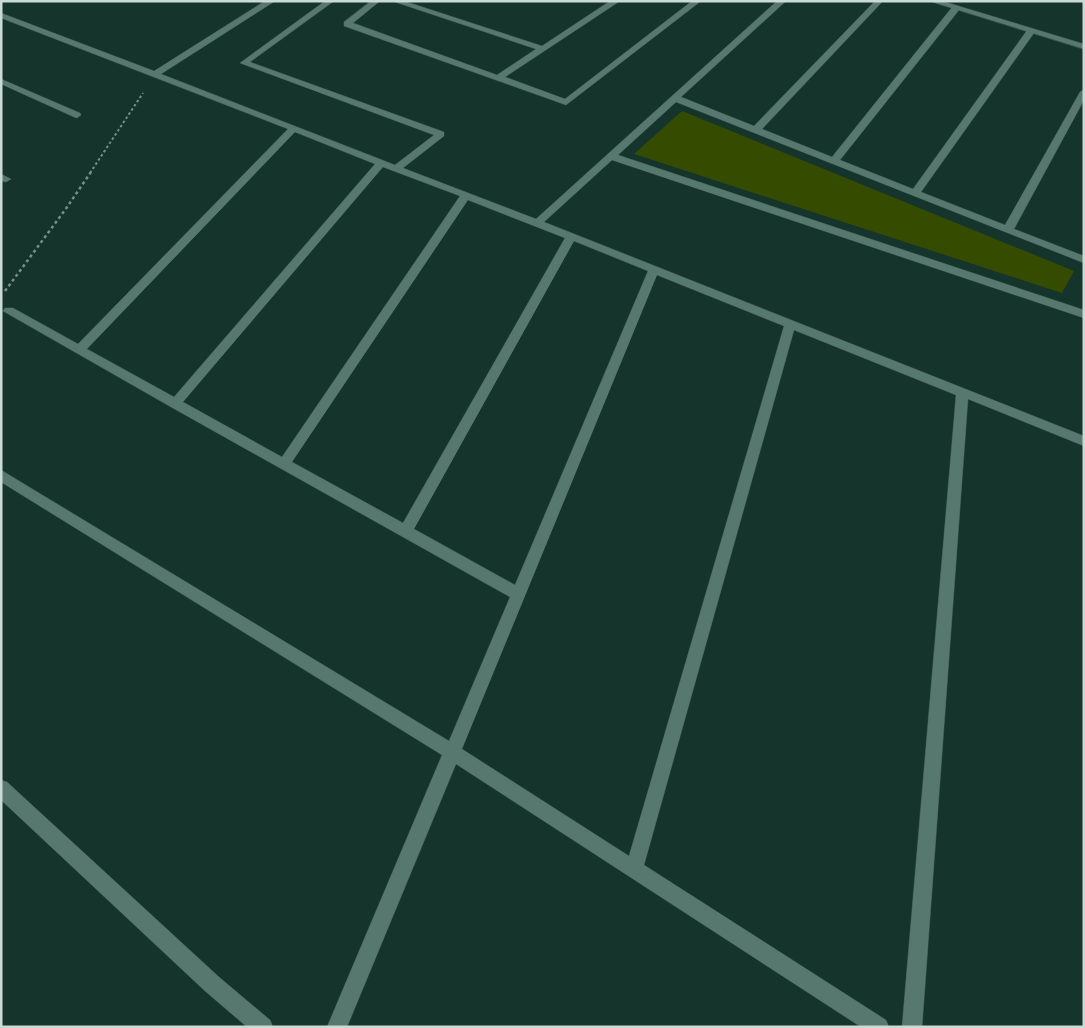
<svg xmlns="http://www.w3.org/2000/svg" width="1085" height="1028" viewBox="0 0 1085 1028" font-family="'DejaVu Sans',sans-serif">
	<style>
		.green { fill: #354c00 }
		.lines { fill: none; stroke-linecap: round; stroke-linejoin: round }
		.minor-casing { stroke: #39514a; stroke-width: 1 }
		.tertiary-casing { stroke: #39514a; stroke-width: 1 }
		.path-far1 { stroke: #778f87; stroke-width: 2; stroke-dasharray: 2.5 2.5; stroke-linecap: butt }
		.path { stroke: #778f87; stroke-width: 2.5; stroke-dasharray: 3 3; stroke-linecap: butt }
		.minor { fill: #57786e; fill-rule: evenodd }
		.tertiary { fill: #57786e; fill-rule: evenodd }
	</style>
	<rect width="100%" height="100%" fill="#15352c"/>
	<path class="green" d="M682,111L1074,271L1062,293L634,154Z"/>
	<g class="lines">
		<g class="minor-casing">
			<g id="minor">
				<path d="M265,1H275L161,74L395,165L434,135L240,63L325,1H334L250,62L444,132V136L403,168L536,219L777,1H786L681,97L754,126L875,1H883L762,129L832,157L953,6H959V10L840,160L913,189L1028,29H1034V33L921,192L1005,225L1080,92L1084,89V100L1014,229L1084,256V263L676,102L618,155L1084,310V318L612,160L544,222L1084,436V446L968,399L922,1027H902L956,395L794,330L644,865L886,1020L889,1027H861L456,764L347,1027H327L442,755L1,482V470L449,741L510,597L171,407L3,311L5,308H13L78,344L288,129L1,18V13L154,71ZM295,132L375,164L174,397L87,349ZM383,167L460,196L282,457L183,402ZM468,200L565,238L403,523L292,462ZM574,241L648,271L515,585L414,529ZM657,275L784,326L629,856L462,749Z"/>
				<path d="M371,1H380L353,23L497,75L536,49L392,1H404L542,46L610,1H620L505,77L565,99L692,1H701L566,105L344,26V22Z"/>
				<path d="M1,79L80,113L81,115L77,118L74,117L1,84Z"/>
				<path d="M1,174L11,179L6,182L1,181Z"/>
				<path d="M1,780L7,782L219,977L270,1020L273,1027H247L205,991L1,800Z"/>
			</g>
		</g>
		<g class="tertiary-casing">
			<path id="tertiary" d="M929,1H942L1084,44V49Z"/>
		</g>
		<path class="path-far1" d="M90,173L143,93"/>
		<path class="path" d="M5,291L65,210L91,172"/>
		<use href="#minor" class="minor"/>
		<use href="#tertiary" class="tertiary"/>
	</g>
	<rect width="1085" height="1028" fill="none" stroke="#cadbd5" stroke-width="5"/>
</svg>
